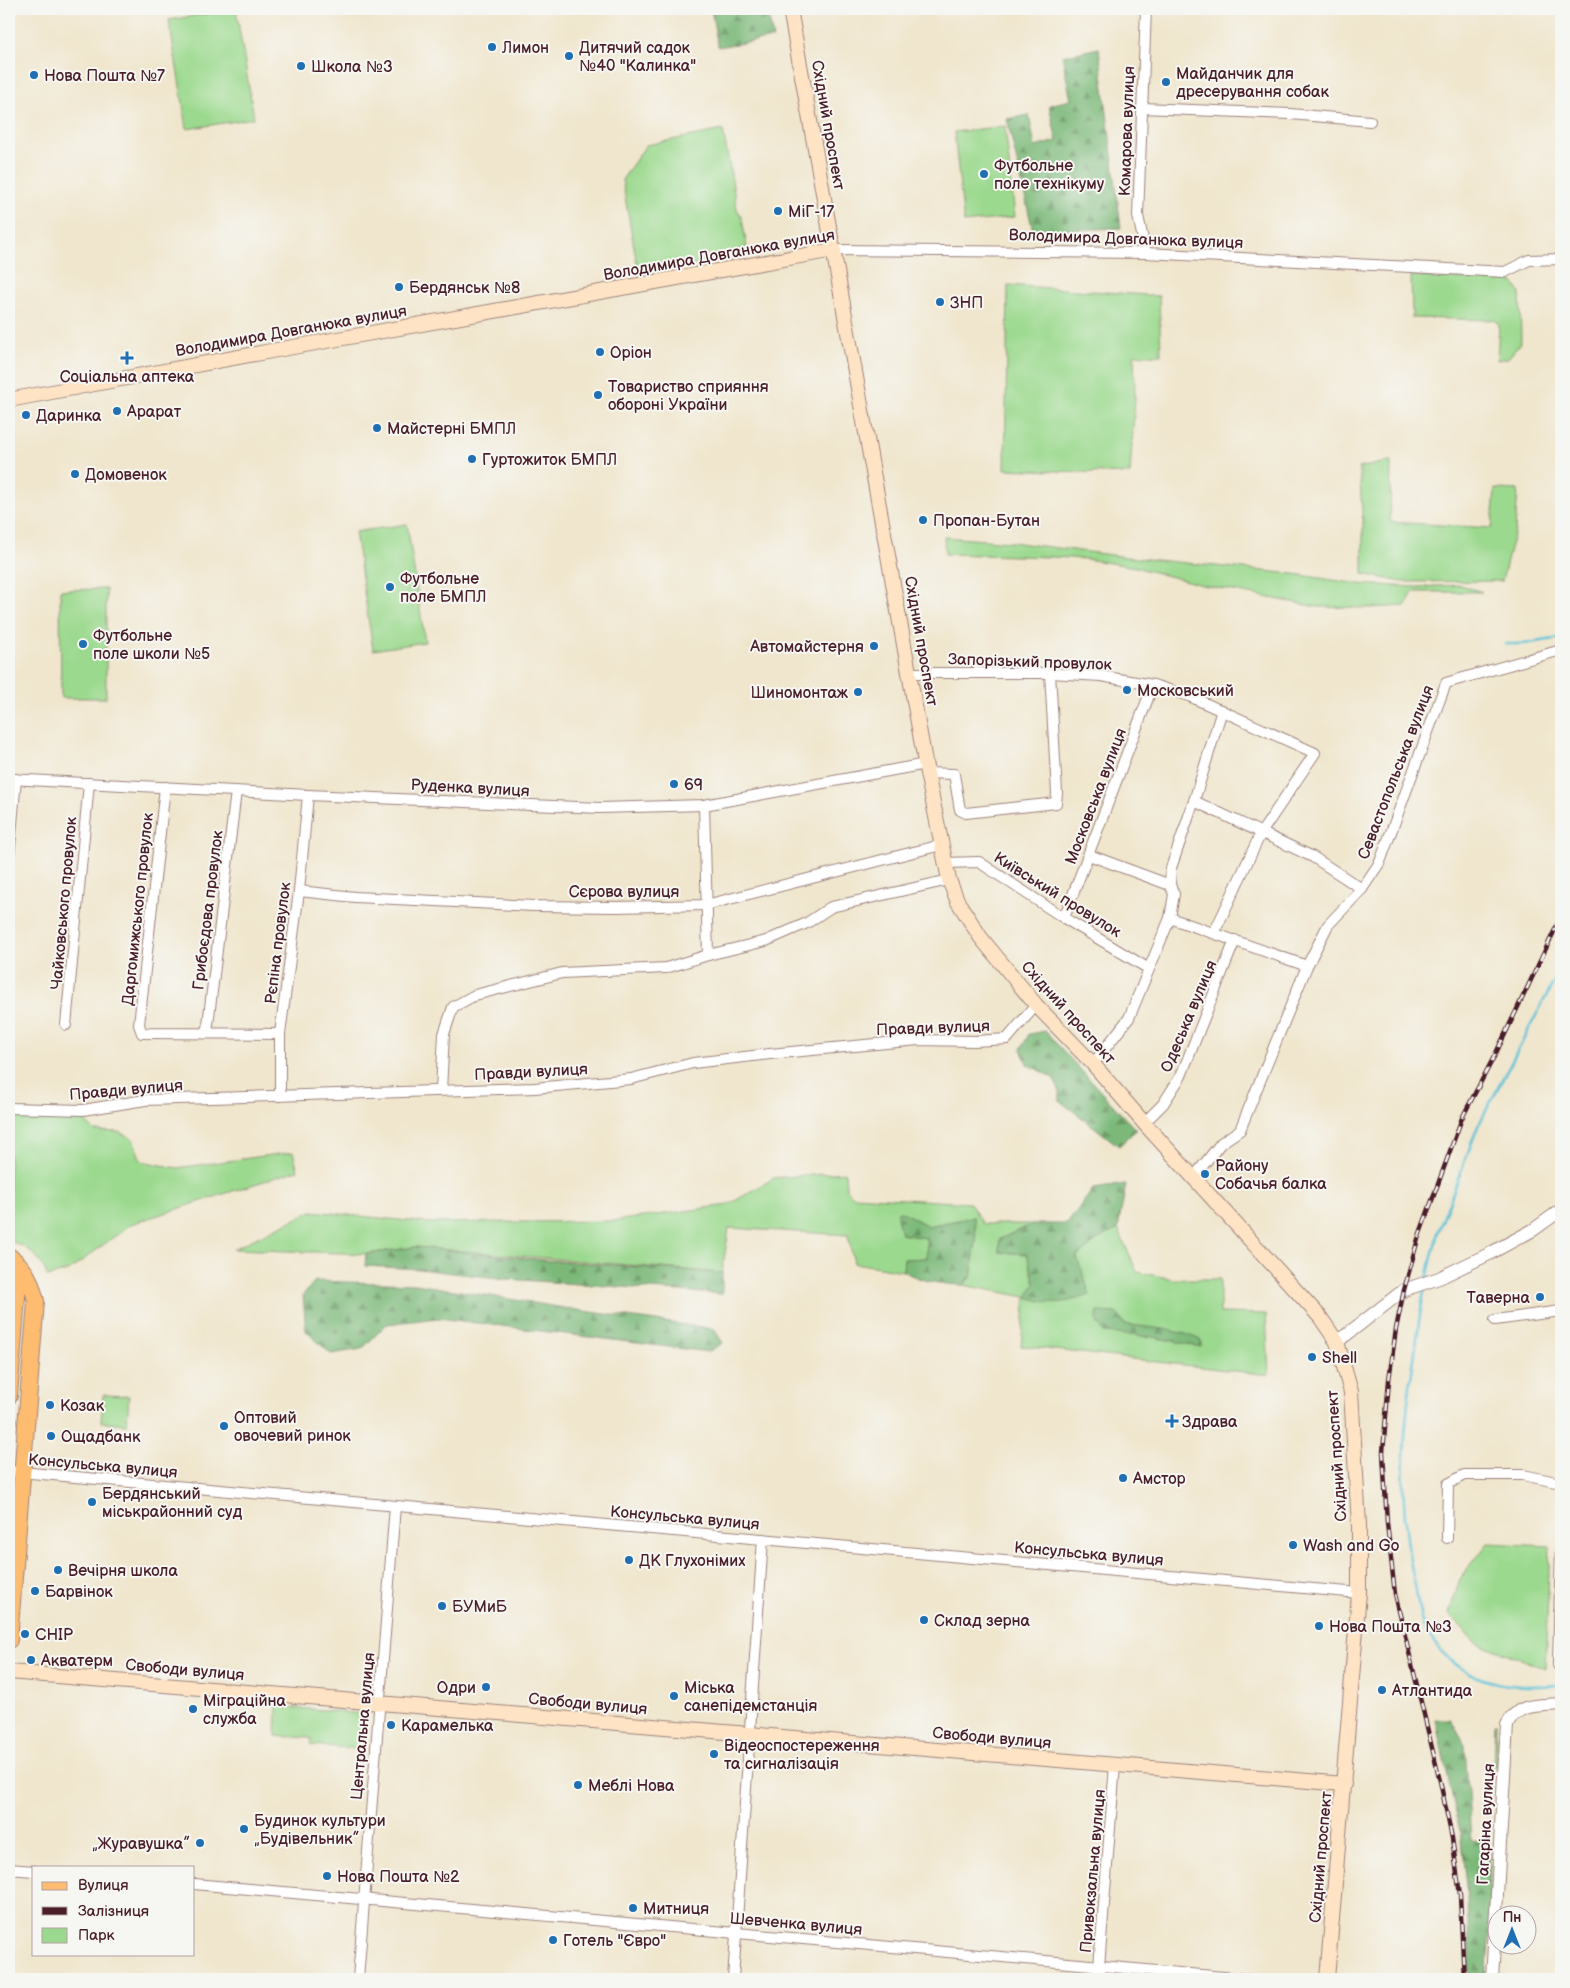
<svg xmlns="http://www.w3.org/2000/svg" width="1570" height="1988" viewBox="0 0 1570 1988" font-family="'Balsamiq Sans',sans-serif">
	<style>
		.green { fill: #9bd98e; stroke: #727c5c }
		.forest { fill: url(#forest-firs); stroke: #636c52 }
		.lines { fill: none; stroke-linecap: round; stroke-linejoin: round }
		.stream { stroke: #5cc3d8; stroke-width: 2.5 }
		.minor-casing { stroke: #9d827c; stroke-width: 12 }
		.tertiary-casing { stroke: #9d827c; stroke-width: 14 }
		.secondary-casing { stroke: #9d827c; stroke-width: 16 }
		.primary-casing { stroke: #9d827c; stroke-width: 18 }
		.minor { stroke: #fff; stroke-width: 10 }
		.tertiary { stroke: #fff; stroke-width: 12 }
		.secondary { stroke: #fee4c5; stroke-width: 14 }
		.primary { stroke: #fdbc6f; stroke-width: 16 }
		.rail-casing { stroke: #4a1f2b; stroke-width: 4.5 }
		.rail { stroke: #f6f6f2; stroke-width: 2.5; stroke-dasharray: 8; stroke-linecap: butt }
		.poi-dot { fill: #1f6fb2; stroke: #f6f6f2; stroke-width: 2 }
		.labels { text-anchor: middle; stroke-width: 4; stroke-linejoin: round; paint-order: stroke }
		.poi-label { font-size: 16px; fill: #4a1f2b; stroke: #f6f6f2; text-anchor: start }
		.street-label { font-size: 16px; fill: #4a1f2b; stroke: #f6f6f2 }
	</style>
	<defs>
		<pattern id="forest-firs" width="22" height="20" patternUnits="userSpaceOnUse" patternTransform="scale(1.25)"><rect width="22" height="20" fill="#7cb979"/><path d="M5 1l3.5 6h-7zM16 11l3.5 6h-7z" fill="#689663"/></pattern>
	</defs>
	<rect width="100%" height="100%" fill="#f6f6f2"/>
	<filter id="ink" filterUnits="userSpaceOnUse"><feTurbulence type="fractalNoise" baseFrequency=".02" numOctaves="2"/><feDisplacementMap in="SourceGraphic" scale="10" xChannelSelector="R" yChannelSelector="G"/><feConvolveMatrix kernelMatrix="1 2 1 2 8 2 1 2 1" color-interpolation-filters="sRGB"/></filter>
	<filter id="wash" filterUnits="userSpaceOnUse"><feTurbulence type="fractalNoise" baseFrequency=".0096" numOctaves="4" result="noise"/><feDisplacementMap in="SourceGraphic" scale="20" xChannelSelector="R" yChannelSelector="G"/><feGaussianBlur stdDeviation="1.12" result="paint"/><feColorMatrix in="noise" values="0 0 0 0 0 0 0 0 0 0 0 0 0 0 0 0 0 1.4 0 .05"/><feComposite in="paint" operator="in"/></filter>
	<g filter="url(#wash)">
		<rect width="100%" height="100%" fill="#f0e6cd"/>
		<g class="green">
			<path d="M236,9L254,118L187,129L169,20Z"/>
			<path d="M1005,126L1015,217L964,223L954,132Z"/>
			<path d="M723,130L737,209L742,218L747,248L730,251L731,259L639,275L622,180L646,145Z"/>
			<path d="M1411,276L1513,282L1520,293L1521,343L1508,358L1497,360L1499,324L1494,320L1412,318Z"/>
			<path d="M1008,285L1159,296L1161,355H1134L1135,397L1130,474L1005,469Z"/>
			<path d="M1391,461L1390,522L1492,528L1495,489L1518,490L1515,530L1502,581L1402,582L1363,574V524L1359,468Z"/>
			<path d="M407,524L425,642L373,650L355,532Z"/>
			<path d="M944,537L1011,542L1127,557L1294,574L1359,584L1417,587L1460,585L1482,592H1413L1406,606L1369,608L1317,607L1202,585L1135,567L1086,559L1052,557L945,554Z"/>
			<path d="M106,589V698H61L60,590Z"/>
			<path d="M9,1112L79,1115L95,1131L119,1132L133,1139L141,1161L177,1168L293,1152L298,1170L131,1224L70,1270L48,1277C39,1256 30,1248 9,1241Z"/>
			<path d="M845,1172L846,1189L853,1196L970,1203L983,1224H1033L1000,1239L999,1252L1027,1254L1035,1283L1077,1257L1098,1239L1118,1229L1137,1272L1174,1279H1220V1313L1266,1314L1269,1375L1021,1346L1026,1297L963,1285L971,1278L976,1240L974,1217L928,1226L904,1213L901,1234L926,1238L927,1258L904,1259L903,1271L854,1263L848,1235L729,1228L722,1273L416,1247L366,1254L233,1249L312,1211L428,1223L614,1221L728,1205L774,1178Z"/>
			<path d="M103,1395L129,1396L127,1424L101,1422Z"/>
			<path d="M1488,1543L1550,1546L1545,1668L1475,1642L1449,1614L1460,1579Z"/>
			<path d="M277,1706L367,1714L365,1749L311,1745V1738L276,1736Z"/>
			<path d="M1496,1722V1765L1495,1767L1493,1765L1495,1723Z"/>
		</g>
		<g class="forest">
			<path d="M711,9H767L773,38L718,47Z"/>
			<path d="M1099,48L1121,228L1033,231L1007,119L1029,115L1035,147L1057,141L1049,105L1071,100L1062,56Z"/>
			<path d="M1045,1031L1136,1130L1119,1146L1060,1101V1092L1053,1078L1027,1064L1021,1049L1029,1034Z"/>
			<path d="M1126,1184L1118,1229L1098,1239L1077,1257L1090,1295C1064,1303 1053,1306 1027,1297L1035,1283L1027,1254L999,1252L1000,1239L1033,1224H1067L1093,1189Z"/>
			<path d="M898,1211L904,1213L928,1226L974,1217L976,1240L971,1278L963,1285C941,1284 922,1282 903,1271L904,1259L927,1258L926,1238L901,1234L897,1217Z"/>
			<path d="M416,1247L543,1260L722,1273V1294L506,1279L418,1269L365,1266L366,1254Z"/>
			<path d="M315,1281L416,1284L577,1310L714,1329L723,1343L708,1352L438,1318L387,1324L362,1349L331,1354L306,1331L303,1295Z"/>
			<path d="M1098,1312L1117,1313L1124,1324L1163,1329L1186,1334L1201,1340V1347L1153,1337L1104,1333L1096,1320Z"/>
			<path d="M1435,1719H1451L1465,1744L1471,1841L1490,1842V1931L1486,1979H1470L1467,1895L1460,1831Z"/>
		</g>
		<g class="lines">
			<g class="stream">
				<path d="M1506,644H1523L1561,638"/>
				<path d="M1427,1278L1438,1232L1478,1126L1561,968"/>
				<path d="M1425,1288C1420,1309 1418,1331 1415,1352C1402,1432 1397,1510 1416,1590C1418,1601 1419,1616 1424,1627C1428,1635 1438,1648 1444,1654C1478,1688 1517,1688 1561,1685"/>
			</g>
		</g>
	</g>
	<g filter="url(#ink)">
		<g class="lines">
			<g class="minor-casing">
				<g id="minor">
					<path d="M1146,9L1138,216L1146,253"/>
					<path d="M1142,108L1290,114L1370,121"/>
					<path d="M834,250L1146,253L1505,272L1529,260L1561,259"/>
					<path d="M910,673H1050L1101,676L1153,685L1189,696L1315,753L1261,833L1214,933"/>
					<path d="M927,773L954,774L960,810L966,813L1056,803L1057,793L1050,673"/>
					<path d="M9,779L308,795L600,808L704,805L926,764"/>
					<path d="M165,787L139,1025L142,1033L280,1034"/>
					<path d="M1194,801L1313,857L1362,889"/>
					<path d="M704,805L708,955"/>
					<path d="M1089,855L1170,885"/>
					<path d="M9,857L16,779"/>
					<path d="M945,863L979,862L1064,918L1149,969"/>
					<path d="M299,891L355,897L534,906L616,907L706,905L941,845"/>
					<path d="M1064,918L1153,685"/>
					<path d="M1170,918L1307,966"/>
					<path d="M66,1025L89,783"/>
					<path d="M207,1033L236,791"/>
					<path d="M1093,1064L1129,1018L1170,918L1174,894L1170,885L1171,868L1194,801L1222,710"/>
					<path d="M441,1090L444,1034L453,1007L475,995L562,973L666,968L708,955L766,941L807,923L831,907L949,880"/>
					<path d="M280,1096V1034L299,891L308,795"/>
					<path d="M9,1108L83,1110L145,1100L535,1088L631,1079L693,1063L770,1054L918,1040L975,1041L1007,1039L1036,1005"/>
					<path d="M1144,1123L1163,1104L1181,1076L1235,940"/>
					<path d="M1193,1178L1221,1143L1240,1130L1307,966L1328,925L1362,889L1380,862L1446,683L1561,650"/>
					<path d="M1495,1320L1561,1311"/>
					<path d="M9,1471L1359,1593"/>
					<path d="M1447,1538L1448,1484L1464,1475H1523L1561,1483"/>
					<path d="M1561,1544L1558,1665L1561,1664"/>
					<path d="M9,1869L34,1871"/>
					<path d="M194,1884L1246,1979"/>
					<path d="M358,1979L395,1506"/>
					<path d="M733,1979L763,1539"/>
					<path d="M1098,1979L1115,1765"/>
				</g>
			</g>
			<g class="tertiary-casing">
				<g id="tertiary">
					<path d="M1337,1342L1404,1290L1439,1278L1489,1254L1533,1230L1561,1210"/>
					<path d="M1492,1979L1507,1725C1518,1702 1539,1706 1561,1704"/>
				</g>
			</g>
			<g class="secondary-casing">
				<g id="secondary">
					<path d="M790,9L927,773L949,880L958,902L981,938L1036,1005L1093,1064L1144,1123L1320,1317L1337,1342L1351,1392L1359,1525V1593L1327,1979"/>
					<path d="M9,400L271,351L834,250"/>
					<path d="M9,1672L1344,1784"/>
				</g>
			</g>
			<g class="primary-casing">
				<g id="primary">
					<path d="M9,1256C26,1268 31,1281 36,1301L9,1640"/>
					<path d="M9,1396L17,1297V1277L11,1259"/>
				</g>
			</g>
			<use href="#minor" class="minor"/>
			<use href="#tertiary" class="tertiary"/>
			<use href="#secondary" class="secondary"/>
			<use href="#primary" class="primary"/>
			<g class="rail-casing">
				<path id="rail" d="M1464,1979L1460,1895L1452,1838L1440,1781L1395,1594L1387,1523L1383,1452L1389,1380L1396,1329L1404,1290L1418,1239L1462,1118L1496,1053L1561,917"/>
			</g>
			<use href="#rail" class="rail"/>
		</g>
	</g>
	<g class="poi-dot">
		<circle cx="492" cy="47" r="5"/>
		<circle cx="569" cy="56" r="5"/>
		<circle cx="301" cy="66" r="5"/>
		<circle cx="34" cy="75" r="5"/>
		<circle cx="1166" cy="82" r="5"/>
		<circle cx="984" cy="174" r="5"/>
		<circle cx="778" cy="211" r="5"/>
		<circle cx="399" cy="287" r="5"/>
		<circle cx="940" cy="302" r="5"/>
		<circle cx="600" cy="352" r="5"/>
		<path d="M124.5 350.5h5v5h5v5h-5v5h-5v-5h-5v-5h5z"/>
		<circle cx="598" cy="395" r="5"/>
		<circle cx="117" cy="411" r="5"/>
		<circle cx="26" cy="415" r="5"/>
		<circle cx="377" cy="428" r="5"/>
		<circle cx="472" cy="459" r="5"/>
		<circle cx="75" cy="474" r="5"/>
		<circle cx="923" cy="520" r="5"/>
		<circle cx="390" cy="587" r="5"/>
		<circle cx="83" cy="644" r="5"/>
		<circle cx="874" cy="646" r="5"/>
		<circle cx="1127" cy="690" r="5"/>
		<circle cx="858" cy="692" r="5"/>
		<circle cx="674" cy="784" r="5"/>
		<circle cx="1205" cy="1174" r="5"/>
		<circle cx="1540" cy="1297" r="5"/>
		<circle cx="1312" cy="1357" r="5"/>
		<circle cx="50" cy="1405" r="5"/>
		<path d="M1169.5 1413.5h5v5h5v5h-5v5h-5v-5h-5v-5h5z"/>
		<circle cx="224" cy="1426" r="5"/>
		<circle cx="51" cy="1436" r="5"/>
		<circle cx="1123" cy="1478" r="5"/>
		<circle cx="92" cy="1502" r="5"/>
		<circle cx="1293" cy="1545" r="5"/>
		<circle cx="629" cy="1560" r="5"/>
		<circle cx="58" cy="1570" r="5"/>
		<circle cx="35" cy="1591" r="5"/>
		<circle cx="442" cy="1606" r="5"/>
		<circle cx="924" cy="1620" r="5"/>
		<circle cx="1319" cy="1626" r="5"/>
		<circle cx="25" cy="1634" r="5"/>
		<circle cx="31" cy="1660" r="5"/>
		<circle cx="486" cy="1687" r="5"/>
		<circle cx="1382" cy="1690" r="5"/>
		<circle cx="674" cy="1696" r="5"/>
		<circle cx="193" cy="1709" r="5"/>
		<circle cx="391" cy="1725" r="5"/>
		<circle cx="714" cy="1754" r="5"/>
		<circle cx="578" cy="1785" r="5"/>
		<circle cx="244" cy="1829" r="5"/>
		<circle cx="200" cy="1843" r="5"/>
		<circle cx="327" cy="1876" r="5"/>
		<circle cx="633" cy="1908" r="5"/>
		<circle cx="553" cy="1940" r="5"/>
	</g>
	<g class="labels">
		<g class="poi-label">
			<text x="502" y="53">Лимон</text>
			<text x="579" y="53">Дитячий садок<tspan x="579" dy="18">№40 "Калинка"</tspan></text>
			<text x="311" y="72">Школа №3</text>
			<text x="1176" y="79">Майданчик для<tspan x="1176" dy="18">дресерування собак</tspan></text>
			<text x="44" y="81">Нова Пошта №7</text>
			<text x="994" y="171">Футбольне<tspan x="994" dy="18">поле технікуму</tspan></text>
			<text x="788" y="217">МіГ-17</text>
			<text x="409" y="293">Бердянськ №8</text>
			<text x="950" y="308">ЗНП</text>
			<text x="610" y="358">Оріон</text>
			<text x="127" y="382" text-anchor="middle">Соціальна аптека</text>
			<text x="608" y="392">Товариство сприяння<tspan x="608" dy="18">обороні України</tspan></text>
			<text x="127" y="417">Арарат</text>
			<text x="36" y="421">Даринка</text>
			<text x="387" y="434">Майстерні БМПЛ</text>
			<text x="482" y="465">Гуртожиток БМПЛ</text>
			<text x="85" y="480">Домовенок</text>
			<text x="933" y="526">Пропан-Бутан</text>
			<text x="400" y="584">Футбольне<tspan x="400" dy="18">поле БМПЛ</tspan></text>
			<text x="93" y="641">Футбольне<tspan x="93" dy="18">поле школи №5</tspan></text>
			<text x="864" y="652" text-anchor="end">Автомайстерня</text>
			<text x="1137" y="696">Московський</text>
			<text x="848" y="698" text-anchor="end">Шиномонтаж</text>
			<text x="684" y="790">69</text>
			<text x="1215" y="1171">Району<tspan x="1215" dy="18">Собачья балка</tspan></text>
			<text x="1530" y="1303" text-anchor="end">Таверна</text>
			<text x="1322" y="1363">Shell</text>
			<text x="60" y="1411">Козак</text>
			<text x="234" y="1423">Оптовий<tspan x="234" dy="18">овочевий ринок</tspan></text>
			<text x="1182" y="1427">Здрава</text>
			<text x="61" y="1442">Ощадбанк</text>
			<text x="1133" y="1484">Амстор</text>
			<text x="102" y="1499">Бердянський<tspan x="102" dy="18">міськрайонний суд</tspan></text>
			<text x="1303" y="1551">Wash and Go</text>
			<text x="639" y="1566">ДК Глухонімих</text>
			<text x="68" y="1576">Вечірня школа</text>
			<text x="45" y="1597">Барвінок</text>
			<text x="452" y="1612">БУМиБ</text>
			<text x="934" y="1626">Склад зерна</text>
			<text x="1329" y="1632">Нова Пошта №3</text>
			<text x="35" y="1640">CHIP</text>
			<text x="41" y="1666">Акватерм</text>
			<text x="476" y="1693" text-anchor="end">Одри</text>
			<text x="684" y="1693">Міська<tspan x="684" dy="18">санепідемстанція</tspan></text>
			<text x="1392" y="1696">Атлантида</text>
			<text x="203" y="1706">Міграційна<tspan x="203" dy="18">служба</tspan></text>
			<text x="401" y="1731">Карамелька</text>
			<text x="724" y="1751">Відеоспостереження<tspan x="724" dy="18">та сигналізація</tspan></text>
			<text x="588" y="1791">Меблі Нова</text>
			<text x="254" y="1826">Будинок культури<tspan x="254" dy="18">„Будівельник”</tspan></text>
			<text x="190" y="1849" text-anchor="end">„Журавушка”</text>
			<text x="337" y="1882">Нова Пошта №2</text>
			<text x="643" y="1914">Митниця</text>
			<text x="563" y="1946">Готель "Євро"</text>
		</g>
		<g class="street-label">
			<text transform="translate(829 125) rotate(80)" y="6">Східний проспект</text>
			<text transform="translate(1126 131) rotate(-88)" y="6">Комарова вулиця</text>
			<text transform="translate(1126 238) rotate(2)" y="6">Володимира Довганюка вулиця</text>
			<text transform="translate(719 254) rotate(-10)" y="6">Володимира Довганюка вулиця</text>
			<text transform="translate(291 330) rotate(-10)" y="6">Володимира Довганюка вулиця</text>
			<text transform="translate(922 641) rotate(80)" y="6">Східний проспект</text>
			<text transform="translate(1030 661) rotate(2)" y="6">Запорізький провулок</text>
			<text transform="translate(1395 772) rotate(-69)" y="6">Севастопольська вулиця</text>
			<text transform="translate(470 787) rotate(3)" y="6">Руденка вулиця</text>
			<text transform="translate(1095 796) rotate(-69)" y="6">Московська вулиця</text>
			<text x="624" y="897">Сєрова вулиця</text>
			<text transform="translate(1058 894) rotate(32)" y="6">Київський провулок</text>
			<text transform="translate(63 903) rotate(-85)" y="6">Чайковського провулок</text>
			<text transform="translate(137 909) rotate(-84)" y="6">Даргомижського провулок</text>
			<text transform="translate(207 910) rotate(-83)" y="6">Грибоєдова провулок</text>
			<text transform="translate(277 943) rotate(-83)" y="6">Рєпіна провулок</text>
			<text transform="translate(1069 1012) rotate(48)" y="6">Східний проспект</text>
			<text transform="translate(1188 1016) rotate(-67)" y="6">Одеська вулиця</text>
			<text transform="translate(933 1027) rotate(-2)" y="6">Правди вулиця</text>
			<text transform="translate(531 1071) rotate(-3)" y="6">Правди вулиця</text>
			<text transform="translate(126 1089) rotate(-5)" y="6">Правди вулиця</text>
			<text transform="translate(1336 1456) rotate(-94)" y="6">Східний проспект</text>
			<text transform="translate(103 1465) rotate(5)" y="6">Консульська вулиця</text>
			<text transform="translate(685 1517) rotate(5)" y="6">Консульська вулиця</text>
			<text transform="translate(1089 1553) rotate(5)" y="6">Консульська вулиця</text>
			<text transform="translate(185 1669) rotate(5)" y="6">Свободи вулиця</text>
			<text transform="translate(588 1703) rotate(5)" y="6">Свободи вулиця</text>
			<text transform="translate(362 1726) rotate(-85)" y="6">Центральна вулиця</text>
			<text transform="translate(992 1737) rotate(5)" y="6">Свободи вулиця</text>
			<text transform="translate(1485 1824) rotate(-87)" y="6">Гагаріна вулиця</text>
			<text transform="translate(1320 1857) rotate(-85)" y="6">Східний проспект</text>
			<text transform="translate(1092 1871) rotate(-85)" y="6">Привокзальна вулиця</text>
			<text transform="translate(796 1923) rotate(5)" y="6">Шевченка вулиця</text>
		</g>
	</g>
	<rect width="1570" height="1988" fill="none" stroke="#f6f6f2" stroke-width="30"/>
	<rect x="32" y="1866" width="162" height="90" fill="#f6f6f2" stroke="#b1a0a2"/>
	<rect x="42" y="1882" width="25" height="8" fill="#fdbc6f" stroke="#b1a0a2"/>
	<text x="78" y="1890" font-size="15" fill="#4a1f2b">Вулиця</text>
	<rect x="42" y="1907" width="25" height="8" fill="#4a1f2b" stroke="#b1a0a2"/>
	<text x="78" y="1916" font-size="15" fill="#4a1f2b">Залізниця</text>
	<rect x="42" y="1928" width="25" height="15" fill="#9bd98e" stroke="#b1a0a2"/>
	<text x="78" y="1940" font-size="15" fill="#4a1f2b">Парк</text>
	<g transform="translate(1512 1930)"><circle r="24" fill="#f6f6f2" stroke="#b1a0a2"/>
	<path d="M0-4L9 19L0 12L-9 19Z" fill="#1f6fb2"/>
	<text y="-8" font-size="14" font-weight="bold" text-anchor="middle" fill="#4a1f2b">Пн</text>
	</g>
</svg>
